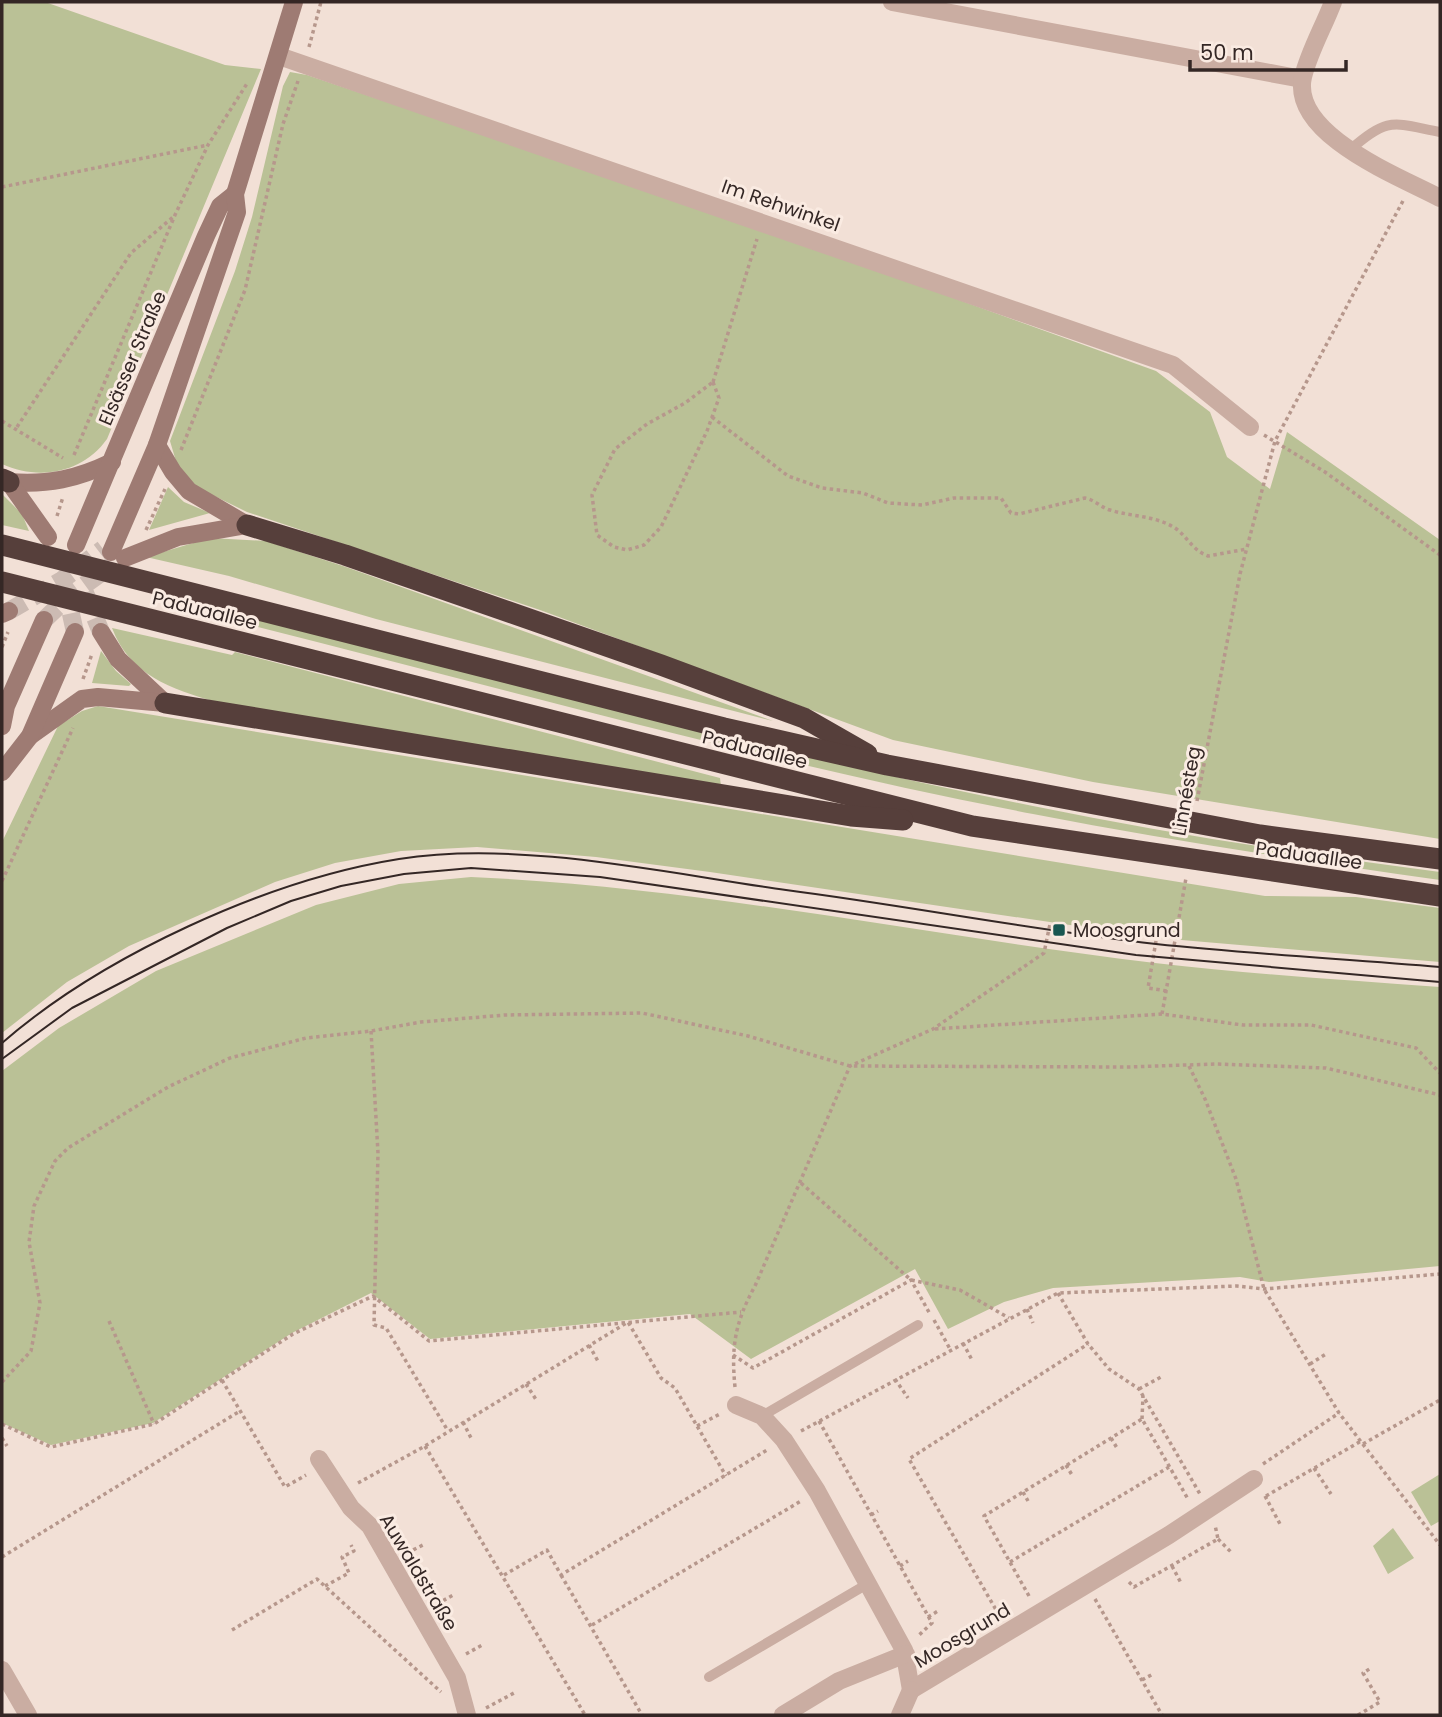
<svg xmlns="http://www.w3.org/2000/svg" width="1442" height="1717" viewBox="0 0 1442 1717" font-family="Poppins,sans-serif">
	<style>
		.green { fill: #bac196 }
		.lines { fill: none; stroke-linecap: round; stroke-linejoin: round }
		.secondary-tunnel { stroke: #ccbbb3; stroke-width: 18; stroke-dasharray: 18 9; stroke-linecap: butt }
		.path { stroke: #b6978c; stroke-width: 3.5; stroke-dasharray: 3.5 3.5; stroke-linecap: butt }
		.lane { stroke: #caada2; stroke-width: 10 }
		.street { stroke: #caada2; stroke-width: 18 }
		.secondary { stroke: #9e7b73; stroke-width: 18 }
		.highway { stroke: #563f3b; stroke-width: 21 }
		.tram { stroke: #342725; stroke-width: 2 }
		.poi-dot { fill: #195751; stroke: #faebe2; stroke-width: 2.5 }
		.labels { text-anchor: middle; stroke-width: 6; stroke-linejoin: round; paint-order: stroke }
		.street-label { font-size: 19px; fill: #342725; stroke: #faebe2 }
		.poi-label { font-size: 19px; fill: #342725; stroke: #faebe2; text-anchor: start }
	</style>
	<rect width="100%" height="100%" fill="#f2e0d6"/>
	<g class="green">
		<path d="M2,2H45L225,65L261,69L107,439C83,473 39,481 2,464Z"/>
		<path d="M290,72L307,75L760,228L1156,371L1210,412L1227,457L1270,489L1287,432L1440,540V839L1093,782L893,740L540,610L247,512L192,485L178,468L170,441L235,271L252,217L283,86Z"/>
		<path d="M168,487L184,502L210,513L149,530Z"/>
		<path d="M2,494L22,514L29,531L2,525Z"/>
		<path d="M210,538L266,541L346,567L773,721L376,619L229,576L146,557Z"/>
		<path d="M245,613C507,680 768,753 1033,806C1168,834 1304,854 1440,872V880C1304,861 1168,840 1033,814C767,763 505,689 242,623Z"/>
		<path d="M112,628L232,655L235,652L720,778L721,786L216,702C171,689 130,675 112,628Z"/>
		<path d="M101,651L116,671L131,684L129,686L92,683Z"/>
		<path d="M98,706L1265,896L1356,897L1440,908V962L1158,938L710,872L596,857L477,847L401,851L335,863L275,882L129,946L67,982L2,1033V842L58,726L82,711Z"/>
		<path d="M471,877C701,887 927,936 1155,963C1250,974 1345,980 1440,987V1266L1269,1282L1240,1277L1053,1288L1004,1302L948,1329L915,1269L751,1359L690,1314L430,1339L371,1293L292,1333L153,1423L51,1445L2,1423V1071L59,1028L156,971L316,905L399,884Z"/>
		<path d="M1440,1474V1521L1431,1526L1411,1492Z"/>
		<path d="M1393,1528L1414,1558L1388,1574L1373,1546Z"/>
	</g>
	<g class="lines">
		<g class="secondary-tunnel">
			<path d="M65,587L75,632"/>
			<path d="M85,593L101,632"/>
			<path d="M9,611L62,580L103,549"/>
			<path d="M44,620L68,597L112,565"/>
		</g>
		<g class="path">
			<path d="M309,47L321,2"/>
			<path d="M2,187L208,145"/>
			<path d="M713,382L719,398L707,431L661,527L644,545L627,550L614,547L597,535L592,495L615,449L647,424L685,403Z"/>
			<path d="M713,382L757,239"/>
			<path d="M712,417L788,476L822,488L863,493L888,503L922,505L954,498H1001L1011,513L1019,514L1085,498C1095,500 1100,507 1110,510C1132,517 1154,515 1175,528C1187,536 1192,550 1208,556L1247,549"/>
			<path d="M2,421L63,458"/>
			<path d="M17,427L131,253L173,217"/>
			<path d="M1264,435L1325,472L1440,555"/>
			<path d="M181,450L245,290L283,124L298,81"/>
			<path d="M74,455L175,215L208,145L248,82"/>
			<path d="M57,516L63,497"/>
			<path d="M146,530L165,489"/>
			<path d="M2,647L8,632"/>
			<path d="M83,679L92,654"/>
			<path d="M1197,801L1240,574L1275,441L1404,199"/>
			<path d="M2,881L73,728"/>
			<path d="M1156,941L1148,988L1167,991"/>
			<path d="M1162,1014L1186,878"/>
			<path d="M935,1029L1162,1014L1243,1025H1311L1416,1048L1440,1073"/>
			<path d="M371,1031L378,1153L374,1325L386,1328L448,1431"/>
			<path d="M1189,1066L1205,1099L1236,1179L1264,1289L1339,1413L1440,1545"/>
			<path d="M801,1183L911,1280L960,1290L1009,1318"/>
			<path d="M1058,1293L1088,1344L1109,1369L1139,1389L1200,1494"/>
			<path d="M1027,1309L1033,1323"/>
			<path d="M934,1320L950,1349"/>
			<path d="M109,1321L154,1424"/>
			<path d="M963,1343L972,1360"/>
			<path d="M589,1345L599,1363"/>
			<path d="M733,1355L753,1368L911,1280L930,1314"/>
			<path d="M1310,1364L1326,1354"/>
			<path d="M895,1379L908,1398"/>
			<path d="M222,1380L285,1487L306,1475"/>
			<path d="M2,1382L31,1351L40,1303L29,1242L34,1206L55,1161L68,1148L168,1087L230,1058L306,1038L371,1031L421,1022L505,1015L642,1013L748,1036L850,1066L1129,1067L1215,1064L1326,1068L1440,1095"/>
			<path d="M526,1384L537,1401"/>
			<path d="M735,1387C731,1347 735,1322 755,1286L850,1066L933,1029L1044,953L1050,924"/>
			<path d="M1139,1389L1161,1377"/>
			<path d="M1142,1419L1143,1396"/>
			<path d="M819,1421L932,1623L918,1636"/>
			<path d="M463,1422L472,1440"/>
			<path d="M2,1424L51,1447L154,1424L293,1334L373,1296L429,1341L741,1312"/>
			<path d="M697,1426L720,1414"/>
			<path d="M801,1431L1058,1293L1237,1286L1264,1289L1440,1274"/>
			<path d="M2,1438L7,1446"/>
			<path d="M1111,1438L1117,1448"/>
			<path d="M1363,1444L1440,1400"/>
			<path d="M425,1446L585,1715"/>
			<path d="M1263,1464L1339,1413"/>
			<path d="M1066,1465L1072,1475"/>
			<path d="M1314,1468L1331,1494"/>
			<path d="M358,1483L425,1446L628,1322L661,1378L675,1388L726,1476"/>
			<path d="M1023,1492L1028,1501"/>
			<path d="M1265,1496L1280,1524"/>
			<path d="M1266,1496L1361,1441"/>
			<path d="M871,1515L878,1511"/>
			<path d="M1218,1539L1232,1553"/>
			<path d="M407,1553L425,1544"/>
			<path d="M2,1557L240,1411"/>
			<path d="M1010,1562L1169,1467"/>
			<path d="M900,1566L908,1561"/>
			<path d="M1172,1566L1181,1583"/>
			<path d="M504,1575L547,1550L561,1575L767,1450"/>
			<path d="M561,1575L642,1715"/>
			<path d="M1129,1582L1134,1587L1218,1539L1215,1525"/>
			<path d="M325,1586L349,1573L342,1557L354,1551L351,1545"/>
			<path d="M1029,1596L984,1516L1142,1419L1188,1499"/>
			<path d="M1095,1599L1162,1715"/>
			<path d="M437,1604L455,1594"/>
			<path d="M999,1615L909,1459L1088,1344"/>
			<path d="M928,1617L938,1611"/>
			<path d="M592,1625L801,1501"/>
			<path d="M232,1630L317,1579L441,1692"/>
			<path d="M466,1654L484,1644"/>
			<path d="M1142,1680L1153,1674"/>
			<path d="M486,1708L514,1693"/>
			<path d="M1358,1715L1380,1702L1363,1673L1371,1668"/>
		</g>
		<g class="lane">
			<path d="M1350,150C1388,116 1393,123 1440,132"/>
			<path d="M762,1416L918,1325"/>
			<path d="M709,1677L869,1583"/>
		</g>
		<g class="street">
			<path d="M892,2L1302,79"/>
			<path d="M1333,2C1324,26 1309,52 1303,77C1290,135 1401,177 1440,198"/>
			<path d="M279,56L1173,365L1250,427"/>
			<path d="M736,1405L762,1416L784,1440L817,1491L904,1650L911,1690"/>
			<path d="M319,1459L351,1508L370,1526L457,1678L467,1715"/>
			<path d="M2,1670L28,1715"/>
			<path d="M911,1690L1169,1535L1254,1479"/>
			<path d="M783,1715L839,1681L906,1654"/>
			<path d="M900,1715L911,1690"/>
		</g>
		<g class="secondary">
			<path d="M157,445L173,472L189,491L247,525"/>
			<path d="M9,482C48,485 77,479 112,462"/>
			<path d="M9,482L48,537"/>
			<path d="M76,545L206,236L220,206L235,194"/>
			<path d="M111,552L157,445L237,212L235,194L294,2"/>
			<path d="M125,558L178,537L247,525"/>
			<path d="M2,614L9,611"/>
			<path d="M101,632L118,659L165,703"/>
			<path d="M2,726L6,706L44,620"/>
			<path d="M30,736L82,699L98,697L165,703"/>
			<path d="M2,772L30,736L75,632"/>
		</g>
		<g class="highway">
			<path d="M2,479L9,482"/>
			<path d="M247,525L345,555L661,665L804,718L867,754"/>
			<path d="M2,545L724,728L887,765L1260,835L1440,859"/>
			<path d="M2,582L972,826L1440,896"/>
			<path d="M165,703L851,816L903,820"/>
		</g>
		<g class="tram">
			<path d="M2,1043C102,956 267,880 399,859C519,840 665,873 786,890C909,906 1032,930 1156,944C1251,954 1346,959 1440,967"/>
			<path d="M2,1059L72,1008L227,928L291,901L341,886L404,874L471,868L600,877L1136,955L1440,982"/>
		</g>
	</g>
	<rect class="poi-dot" x="1052" y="923" width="14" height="14" rx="3.5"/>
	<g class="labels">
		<g class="street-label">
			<text transform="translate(781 205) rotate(19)" y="7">Im Rehwinkel</text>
			<text transform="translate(132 358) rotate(-67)" y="7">Elsässer Straße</text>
			<text transform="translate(205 610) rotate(14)" y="7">Paduaallee</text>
			<text transform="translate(755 749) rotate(14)" y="7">Paduaallee</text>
			<text transform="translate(1186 791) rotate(-80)" y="7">Linnésteg</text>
			<text transform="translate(1309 855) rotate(8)" y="7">Paduaallee</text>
			<text transform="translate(419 1572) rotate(59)" y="7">Auwaldstraße</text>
			<text transform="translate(962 1635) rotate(-31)" y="7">Moosgrund</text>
		</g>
		<g class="poi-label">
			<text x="1073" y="937">Moosgrund</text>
		</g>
	</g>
	<rect width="1442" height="1717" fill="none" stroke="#342725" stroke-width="7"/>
	<path d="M1190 60v10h156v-10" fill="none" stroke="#342725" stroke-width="3.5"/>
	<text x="1200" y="60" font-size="21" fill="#342725" stroke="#faebe2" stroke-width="5" paint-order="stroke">50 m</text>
</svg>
